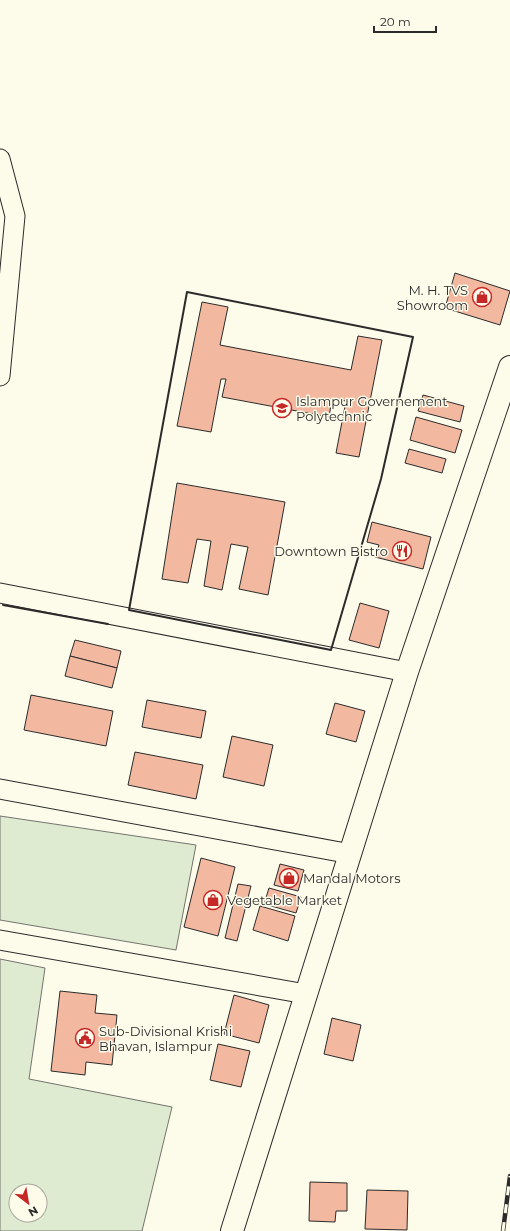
<svg xmlns="http://www.w3.org/2000/svg" width="510" height="1231" viewBox="0 0 510 1231" font-family="Montserrat,sans-serif">
	<style>
		.green { fill: #deebd1; stroke: #74746e; fill-rule: evenodd }
		.building { fill: #f2b8a0; stroke: #2b2b2b }
		.lines { fill: none; stroke-linecap: round; stroke-linejoin: round }
		.minor-casing { stroke: #2b2b2b; stroke-width: 21 }
		.primary-casing { stroke: #2b2b2b; stroke-width: 24 }
		.minor { stroke: #fdfbea; stroke-width: 19 }
		.primary { stroke: #fdfbea; stroke-width: 22 }
		.rail-casing { stroke: #2b2b2b; stroke-width: 4.5 }
		.rail { stroke: #fdfbea; stroke-width: 3; stroke-dasharray: 9; stroke-linecap: butt }
		.wall { stroke: #2b2b2b; stroke-width: 2 }
		.labels { text-anchor: middle; stroke-width: 3; stroke-linejoin: round; paint-order: stroke }
		.poi-label { font-size: 13px; fill: #2b2b2b; stroke: #fdfbea; text-anchor: start }
	</style>
	<rect width="100%" height="100%" fill="#fdfbea"/>
	<g class="green">
		<path d="M0,816L196,845L176,950L0,920Z"/>
		<path d="M0,959L45,968L29,1079L172,1107L142,1231H0ZM16,1191H40V1215H16Z"/>
	</g>
	<g class="building">
		<path d="M455,273L510,291L500,325L445,308Z"/>
		<path d="M202,302L228,307L220,345L351,370L358,336L382,340L359,457L336,453L346,401L332,399L329,417L222,397L226,379H221L211,432L177,426Z"/>
		<path d="M423,395L464,406L460,422L418,411Z"/>
		<path d="M416,417L462,430L455,453L410,440Z"/>
		<path d="M409,449L446,459L442,473L405,463Z"/>
		<path d="M177,483L285,502L268,595L239,589L248,547L231,544L222,590L204,586L211,541L197,539L188,583L162,579Z"/>
		<path d="M372,522L431,537L423,569L375,557L379,545L367,542Z"/>
		<path d="M360,603L389,611L379,648L349,640Z"/>
		<path d="M75,640L121,651L117,668L70,656Z"/>
		<path d="M70,656L117,668L112,688L65,676Z"/>
		<path d="M31,695L113,711L106,746L24,730Z"/>
		<path d="M147,700L206,711L201,738L142,727Z"/>
		<path d="M335,703L365,711L356,742L326,734Z"/>
		<path d="M232,736L273,745L264,786L223,777Z"/>
		<path d="M135,752L203,765L196,799L128,785Z"/>
		<path d="M201,858L235,867L218,936L184,927Z"/>
		<path d="M280,864L304,870L298,891L274,885Z"/>
		<path d="M238,884L251,886L237,941L225,938Z"/>
		<path d="M269,888L301,897L296,913L264,904Z"/>
		<path d="M260,906L295,916L288,941L253,930Z"/>
		<path d="M60,991L97,995L95,1013L117,1015L112,1065L86,1062L85,1075L51,1071Z"/>
		<path d="M234,995L269,1005L259,1043L224,1034Z"/>
		<path d="M332,1018L361,1025L353,1061L324,1054Z"/>
		<path d="M218,1044L250,1051L241,1087L210,1080Z"/>
		<path d="M310,1182L347,1183V1211H336L335,1222L309,1221Z"/>
		<path d="M367,1190L408,1191L407,1230L365,1229Z"/>
	</g>
	<g class="lines">
		<g class="minor-casing">
			<g id="minor">
				<path d="M0,159L15,216L0,376"/>
				<path d="M0,593L407,672"/>
				<path d="M0,789L351,854"/>
				<path d="M0,940L306,994"/>
			</g>
		</g>
		<g class="primary-casing">
			<path id="primary" d="M232,1231L407,672L510,367"/>
		</g>
		<use href="#minor" class="minor"/>
		<use href="#primary" class="primary"/>
		<g class="rail-casing">
			<path id="rail" d="M503,1231L510,1176"/>
		</g>
		<use href="#rail" class="rail"/>
		<g class="wall">
			<path d="M187,292L413,337L381,479L331,650L129,610Z"/>
			<path d="M3,605L108,624"/>
		</g>
	</g>
	<defs>
		<g id="shop-ring" transform="scale(1)"><circle r="9.5" fill="#fdfbea" stroke="#c62828" stroke-width="1.5"/><path d="M-5-2.5h2.3a2.7 3.5 0 0 1 5.4 0H5L5.5 6h-11ZM-1.5-2.5h3a1.5 2.3 0 0 0-3 0Z" fill="#c62828"/></g>
		<g id="university-ring" transform="scale(1)"><circle r="9.5" fill="#fdfbea" stroke="#c62828" stroke-width="1.5"/><path d="M0-5L7-2L0 1L-7-2ZM-4 1L0 2.5L4 1V4Q0 6-4 4Z" fill="#c62828"/></g>
		<g id="restaurant-ring" transform="scale(1)"><circle r="9.5" fill="#fdfbea" stroke="#c62828" stroke-width="1.5"/><path d="M-5-6h1v4h1v-4h1v4h1v-4h1v5L-1.5 .5V6h-2V.5L-5-1ZM5-6V6H3V1.5H1.5Q1.5-4 5-6Z" fill="#c62828"/></g>
		<g id="civic-ring" transform="scale(1)"><circle r="9.5" fill="#fdfbea" stroke="#c62828" stroke-width="1.5"/><path d="M-.6-6.5H3V-4.5H.6V-3L4-1V1h2V6H-6V1h2V-1L-.6-3ZM-1.2 2.5V6h2.4V2.5Z" fill="#c62828"/></g>
	</defs>
	<g fill-rule="evenodd">
		<use href="#shop-ring" x="482" y="297"/>
		<use href="#university-ring" x="282" y="408"/>
		<use href="#restaurant-ring" x="402" y="551"/>
		<use href="#shop-ring" x="289" y="878"/>
		<use href="#shop-ring" x="213" y="900"/>
		<use href="#civic-ring" x="85" y="1038"/>
	</g>
	<g class="labels">
		<g class="poi-label">
			<text x="468" y="295" text-anchor="end">M. H. TVS<tspan x="468" dy="15">Showroom</tspan></text>
			<text x="296" y="406">Islampur Governement<tspan x="296" dy="15">Polytechnic</tspan></text>
			<text x="388" y="556" text-anchor="end">Downtown Bistro</text>
			<text x="303" y="883">Mandal Motors</text>
			<text x="227" y="905">Vegetable Market</text>
			<text x="99" y="1036">Sub-Divisional Krishi<tspan x="99" dy="15">Bhavan, Islampur</tspan></text>
		</g>
	</g>
	<g transform="translate(28 1203) rotate(149)"><circle r="19" fill="#fdfbea" stroke="#a9a89e"/>
	<path d="M0-3L7 15L0 10L-7 15Z" fill="#c62828"/>
	<text y="-6" font-size="11" font-weight="bold" text-anchor="middle" fill="#2b2b2b">N</text>
	</g>
	<path d="M374 26v6h62v-6" fill="none" stroke="#2b2b2b" stroke-width="2"/>
	<text x="380" y="26" font-size="12" fill="#2b2b2b" stroke="#fdfbea" stroke-width="3" paint-order="stroke">20 m</text>
</svg>
